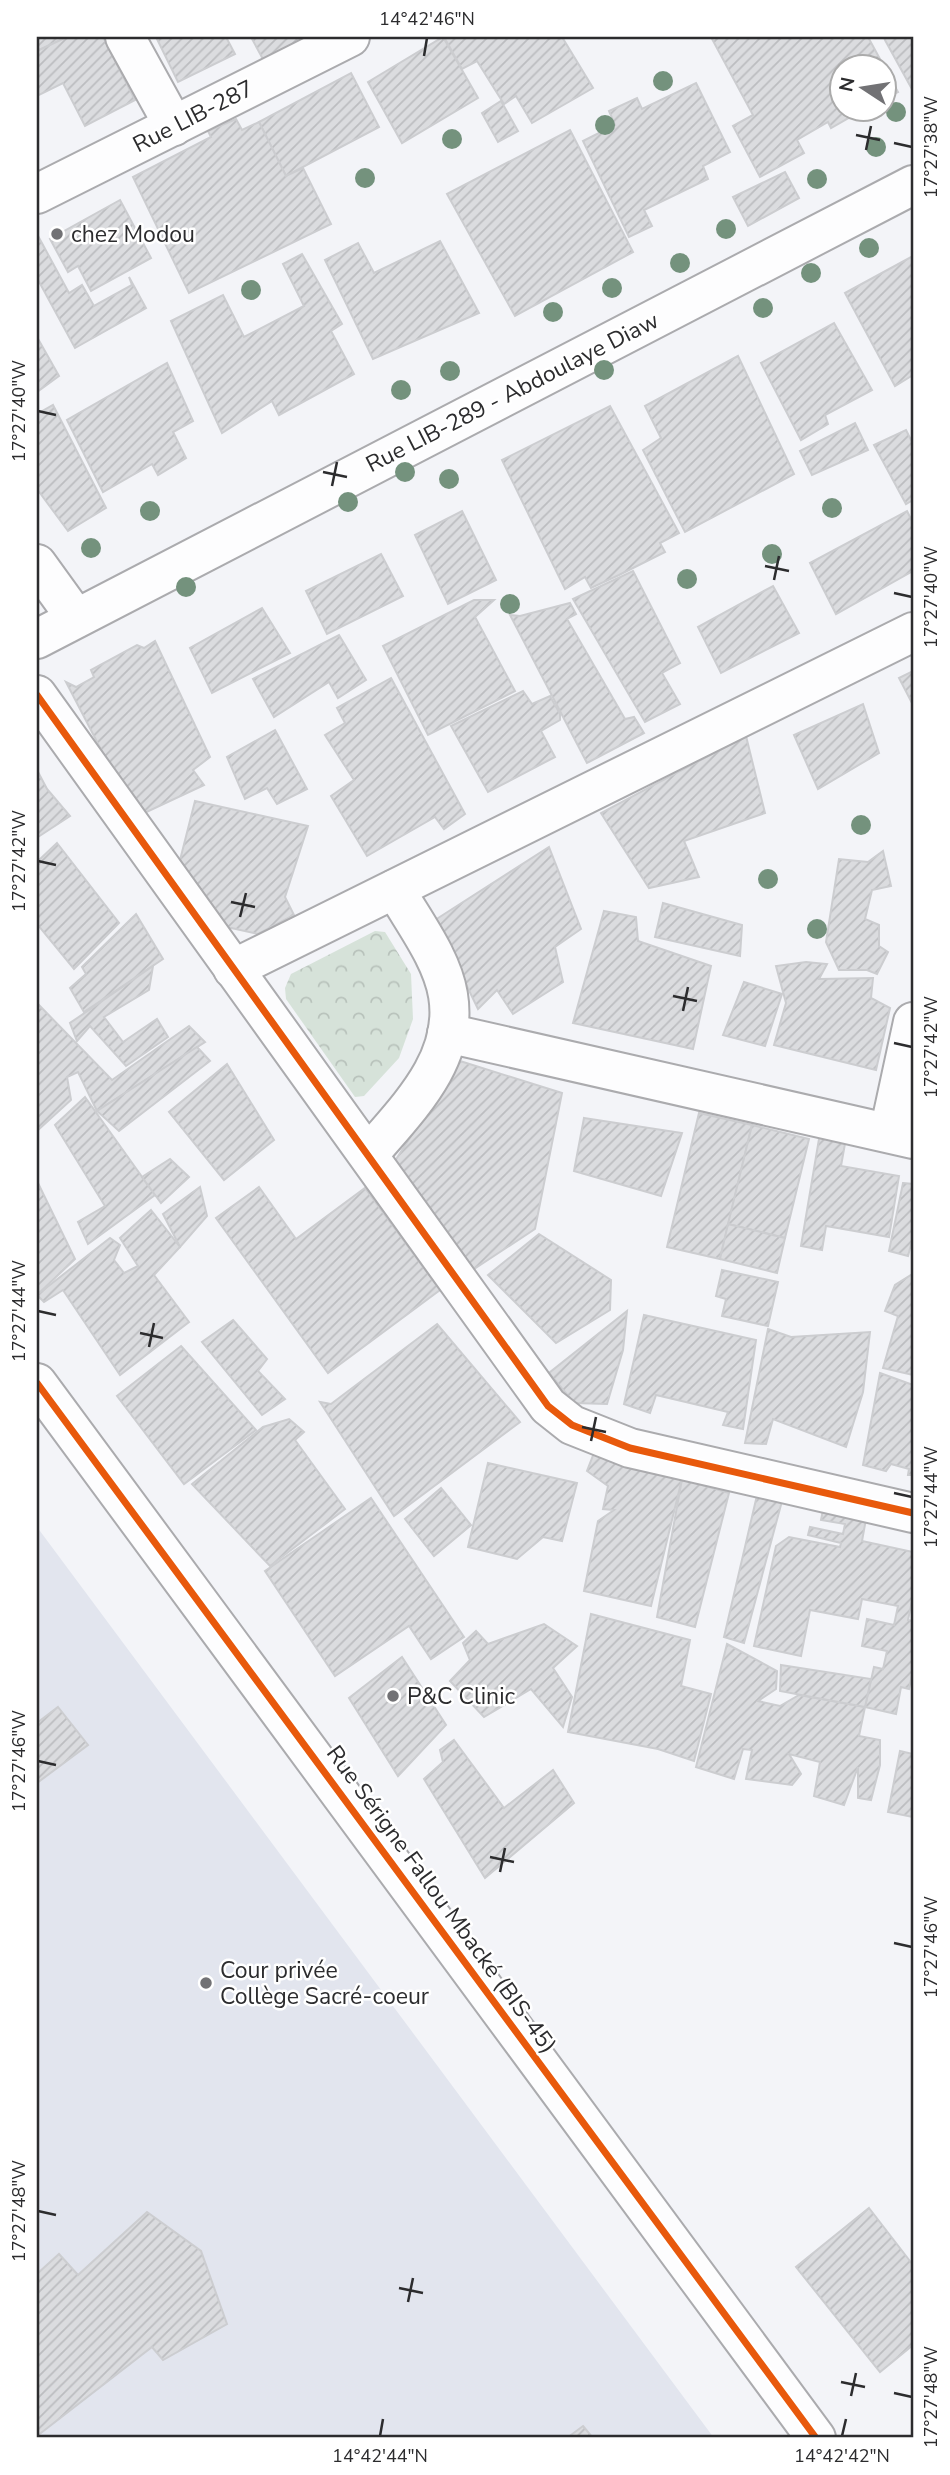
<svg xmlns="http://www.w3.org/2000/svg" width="950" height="2475" viewBox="0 0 950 2475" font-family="'Nunito Sans',sans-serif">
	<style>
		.built { fill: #e2e5ee }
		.park { fill: url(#park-crowns) }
		.building { fill: url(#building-hatch); stroke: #cccdd0; stroke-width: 2 }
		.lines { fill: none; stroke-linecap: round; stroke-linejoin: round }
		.minor-casing { stroke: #ababae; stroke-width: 42 }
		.minor { stroke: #fdfdfe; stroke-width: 38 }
		.cycleway-casing { stroke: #fff; stroke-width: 11 }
		.cycleway { stroke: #e8590c; stroke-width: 7 }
		.tree { fill: #74927d }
		.ticks { fill: none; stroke: #2c2c2e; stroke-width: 2.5 }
		.poi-dot { fill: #727275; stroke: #fff; stroke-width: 2.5 }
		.labels { text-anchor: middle; stroke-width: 5; stroke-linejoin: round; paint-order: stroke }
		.street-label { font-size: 23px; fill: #2c2c2e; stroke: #fff }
		.poi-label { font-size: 23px; fill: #2c2c2e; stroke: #fff; text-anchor: start }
		.neatline { fill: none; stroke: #2c2c2e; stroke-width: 2.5 }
		.ticks-label { font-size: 18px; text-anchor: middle; fill: #2c2c2e }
	</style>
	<defs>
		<pattern id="park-crowns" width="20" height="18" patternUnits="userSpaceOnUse" patternTransform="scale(1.75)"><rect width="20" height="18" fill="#d6e2d9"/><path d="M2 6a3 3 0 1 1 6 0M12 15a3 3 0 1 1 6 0" fill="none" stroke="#b8c2bb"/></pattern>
		<pattern id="building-hatch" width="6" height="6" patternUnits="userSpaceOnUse" patternTransform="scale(1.75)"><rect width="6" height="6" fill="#dbdcdf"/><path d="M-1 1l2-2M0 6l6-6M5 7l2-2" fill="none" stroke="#bcbdc0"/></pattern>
	</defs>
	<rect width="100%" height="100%" fill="#f3f4f8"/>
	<path class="built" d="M37,1527L714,2438H37Z"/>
	<path class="park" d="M375,931L385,932L411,974L413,1019L399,1058L364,1096L355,1097L286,999L285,988L291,974Z"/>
	<g class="building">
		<path d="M37,37H67L37,51Z"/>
		<path d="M67,37H103L135,100L85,126L63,83L37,96V51Z"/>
		<path d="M156,37H226L235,54L178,82Z"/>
		<path d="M251,37H342L271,74Z"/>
		<path d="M443,37L478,98L402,143L368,82Z"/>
		<path d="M444,37H562L593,88L532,123L516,96L504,104L477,61L462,69Z"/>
		<path d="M711,37H868L898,92L884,99V66H842V108H866L831,128L828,122L797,140L804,153L760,177L733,126L753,115Z"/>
		<path d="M884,37H913V91L885,40Z"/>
		<path d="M351,73L379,127L286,176L259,122Z"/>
		<path d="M696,83L730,152L703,166L708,179L644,210L652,226L629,237L583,141L615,125L609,111L637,98L642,109Z"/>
		<path d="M501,101L518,131L498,142L482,113Z"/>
		<path d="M236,119L242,130L259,122L286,176L303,168L331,224L189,293L133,177L211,137L208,131Z"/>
		<path d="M570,130L633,252L515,316L447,194Z"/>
		<path d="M785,172L799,198L748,226L733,197Z"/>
		<path d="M120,200L151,258L91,291L78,266L68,272L50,239Z"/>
		<path d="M37,234L69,293L82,285L94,306L132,285L129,277L146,308L75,348L37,278Z"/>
		<path d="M440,241L479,313L373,359L325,260L358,243L374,273Z"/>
		<path d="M302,254L342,324L331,331L354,374L279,415L272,401L222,433L171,321L223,295L244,337L304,306L283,264Z"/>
		<path d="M913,256V375L895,386L845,293Z"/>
		<path d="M834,323L872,390L825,415L828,424L801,440L761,363Z"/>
		<path d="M37,337L59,376L37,392Z"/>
		<path d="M738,356L794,474L685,532L643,450L661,438L645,406Z"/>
		<path d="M167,363L193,421L173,432L186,458L158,475L152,464L103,492L67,420Z"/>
		<path d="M53,405L106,508L68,531L37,489V414Z"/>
		<path d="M610,406L679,533L660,543L665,552L619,575L591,588L585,577L565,589L502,460Z"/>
		<path d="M855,423L868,450L812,475L800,451Z"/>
		<path d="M906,430L913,444V500L906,504L874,445Z"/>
		<path d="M462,511L496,580L448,604L415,535Z"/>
		<path d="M907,511L913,523V571L836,614L810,563Z"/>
		<path d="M381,554L403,596L327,634L306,591Z"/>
		<path d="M633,571L680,663L662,673L680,704L645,722L573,599Z"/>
		<path d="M773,586L799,633L721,673L698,627Z"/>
		<path d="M474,600H494L475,617L515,691L428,735L383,646Z"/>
		<path d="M570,603L576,614L567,619L625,719L634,717L644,733L587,763L510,615L520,616Z"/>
		<path d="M262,608L290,653L212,693L190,648Z"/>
		<path d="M339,635L366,680L338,698L329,682L274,717L253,679Z"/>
		<path d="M155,641L210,757L193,770L204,785L136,817L66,682L76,687L94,677L91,670L137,645L144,648Z"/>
		<path d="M913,671V705L899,678Z"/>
		<path d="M391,678L465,814L444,829L435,817L367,856L331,796L354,780L325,735L345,723L337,708Z"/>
		<path d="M523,691L532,704L550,696L560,714V720L541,731L555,757L488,792L451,726Z"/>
		<path d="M863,704L879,753L818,789L794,735Z"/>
		<path d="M275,730L307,789L277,804L267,788L245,799L227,757Z"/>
		<path d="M746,736L765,813L684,841L699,877L649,888L601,813Z"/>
		<path d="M37,770L47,789L70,816L38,837Z"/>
		<path d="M195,801L308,826L285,897L294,915L258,934L227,927L202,896L177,872Z"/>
		<path d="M57,843L119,923L74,969L37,924V862Z"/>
		<path d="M549,847L581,929L555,947L563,982L513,1014L497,990L478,1009L435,920Z"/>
		<path d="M883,851L891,886L872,890L865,919L879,925V946L888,952L877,974L867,970H839L826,942L839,859L868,862Z"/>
		<path d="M663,903L742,925L740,956L655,937Z"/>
		<path d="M604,911L636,917L638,941L711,966L693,1049L573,1023Z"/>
		<path d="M136,914L163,959L84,1012L70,988L86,974L82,967Z"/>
		<path d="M806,962L827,964L819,979L873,978L871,998L890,1008L876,1070L774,1045L786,1003L776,966Z"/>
		<path d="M153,966L149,990L104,1017L123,1042L157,1019L168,1037L126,1066L90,1026L77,1041L70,1023Z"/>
		<path d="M744,982L782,994L765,1046L723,1035Z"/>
		<path d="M37,1003L112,1080L189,1026L205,1042L97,1111L78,1072L67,1077L71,1100L37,1131Z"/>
		<path d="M197,1047L210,1061L119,1131L97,1111Z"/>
		<path d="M460,1061L562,1093L535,1229L468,1273L393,1164Z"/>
		<path d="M227,1064L274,1140L224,1180L169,1112Z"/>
		<path d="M85,1097L155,1195L88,1244L78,1222L105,1206L55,1125Z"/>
		<path d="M699,1113L752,1125L720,1259L667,1247Z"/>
		<path d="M584,1118L682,1133L661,1196L574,1171Z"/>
		<path d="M752,1125L809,1139L785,1238L728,1224Z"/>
		<path d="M820,1133L846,1138L841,1166L899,1176L889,1237L826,1226L822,1250L801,1246Z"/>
		<path d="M170,1159L189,1177L161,1203L142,1177Z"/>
		<path d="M37,1181L75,1259L37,1295Z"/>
		<path d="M903,1183L913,1184V1237L908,1256L889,1251Z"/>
		<path d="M200,1187L207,1216L180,1247L163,1214Z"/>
		<path d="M259,1187L296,1239L365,1188L440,1290L328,1373L216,1218Z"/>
		<path d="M151,1210L180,1247L154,1275L189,1322L120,1375L63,1290L44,1302L37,1295L110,1238L120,1245L114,1260L124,1273L138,1266L120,1238Z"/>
		<path d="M728,1224L785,1238L777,1273L720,1259Z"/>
		<path d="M539,1234L611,1280L610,1310L556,1343L488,1275Z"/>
		<path d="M722,1270L778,1282L768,1326L722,1316L726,1299L716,1296Z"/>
		<path d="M911,1275L913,1276V1375L883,1368L898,1316L885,1311L895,1285Z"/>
		<path d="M627,1311L623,1350L607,1404L574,1403L549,1373Z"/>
		<path d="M644,1315L756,1340L743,1429L723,1425L728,1412L656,1395L650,1413L624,1404Z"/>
		<path d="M233,1320L267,1359L258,1371L285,1399L262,1415L202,1342Z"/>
		<path d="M437,1324L520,1422L394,1516L320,1402L331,1404Z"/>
		<path d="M768,1329L791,1337L870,1332L863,1392L846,1447L773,1419L766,1444L745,1443Z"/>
		<path d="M181,1346L256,1430L184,1484L117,1396Z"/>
		<path d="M880,1373L913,1385V1475H908L909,1469L891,1464L886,1471L863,1465Z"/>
		<path d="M289,1419L304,1432L295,1440L345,1509L270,1566L192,1484L263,1427Z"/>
		<path d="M594,1453L682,1479L651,1606L584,1591L598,1521L614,1510L603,1509L608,1486L587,1471Z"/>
		<path d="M488,1463L577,1483L562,1541L543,1537L517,1559L468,1547Z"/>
		<path d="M682,1479L729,1493L695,1627L657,1617Z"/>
		<path d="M441,1488L471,1525L434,1556L405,1519Z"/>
		<path d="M758,1491L782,1501L744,1643L724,1637Z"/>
		<path d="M371,1498L464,1637L431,1659L409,1626L335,1676L265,1571Z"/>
		<path d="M823,1510L866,1519L862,1541L913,1552V1596L908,1620L913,1621V1670L909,1689L901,1687L896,1714L865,1707L874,1667L883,1669L887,1651L862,1646L867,1619L894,1625L898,1606L862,1599L858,1619L810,1610L801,1656L754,1646L776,1546L789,1537L840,1547L841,1543L808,1535L810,1527L843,1534L845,1524L821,1520Z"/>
		<path d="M591,1614L690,1640L681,1686L711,1694L694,1761L658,1749L568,1732Z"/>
		<path d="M544,1624L577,1646L553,1668L572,1697L563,1727L531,1689L484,1717L450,1681L470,1660L463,1643L476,1631L488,1644Z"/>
		<path d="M727,1644L777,1671L776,1689L758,1701L780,1706L799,1695L865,1707L859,1736L880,1740V1765L871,1800L858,1798V1767L844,1805L814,1796L820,1762L789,1754L801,1774L792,1785L746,1779L752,1750L743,1749L734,1779L696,1767Z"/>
		<path d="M402,1657L446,1725L398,1776L349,1698Z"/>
		<path d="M781,1665L871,1679L865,1707L780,1691Z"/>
		<path d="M58,1707L88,1745L37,1783V1723Z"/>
		<path d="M454,1740L504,1808L553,1770L574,1803L485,1878L424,1779L443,1762L440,1750Z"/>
		<path d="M900,1751L913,1754V1817L888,1812Z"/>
		<path d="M869,2208L913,2265V2345L880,2372L796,2267Z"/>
		<path d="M147,2212L201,2251L227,2324L163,2360L152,2347L37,2436V2274L59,2254L78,2275Z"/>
		<path d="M583,2426L593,2438H567Z"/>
	</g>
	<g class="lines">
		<g class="minor-casing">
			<g id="minor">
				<path d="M125,37L174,126"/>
				<path d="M37,194L350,37"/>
				<path d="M37,564L76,618"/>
				<path d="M37,639L913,185"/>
				<path d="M37,695L548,1406L572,1425L630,1448L913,1513"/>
				<path d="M233,969L913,632"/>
				<path d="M447,1033L913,1139"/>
				<path d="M889,1133L913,1022"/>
				<path d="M369,1154C407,1109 459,1060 448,995C442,958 413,921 395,889"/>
				<path d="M37,1383L816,2438"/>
			</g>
		</g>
		<use href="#minor" class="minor"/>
		<g class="cycleway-casing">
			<g id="cycleway">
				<path d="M37,695L548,1406L572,1425L630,1448L913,1513"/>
				<path d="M37,1383L816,2438"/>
			</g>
		</g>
		<use href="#cycleway" class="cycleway"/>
	</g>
	<g class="tree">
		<circle cx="663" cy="81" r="10"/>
		<circle cx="896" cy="112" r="10"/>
		<circle cx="605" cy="125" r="10"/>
		<circle cx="452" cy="139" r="10"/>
		<circle cx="876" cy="147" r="10"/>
		<circle cx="365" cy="178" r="10"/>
		<circle cx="817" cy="179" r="10"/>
		<circle cx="726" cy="229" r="10"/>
		<circle cx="869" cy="248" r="10"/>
		<circle cx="680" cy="263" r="10"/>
		<circle cx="811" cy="273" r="10"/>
		<circle cx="612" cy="288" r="10"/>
		<circle cx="251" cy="290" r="10"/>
		<circle cx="763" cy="308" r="10"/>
		<circle cx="553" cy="312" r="10"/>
		<circle cx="604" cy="370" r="10"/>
		<circle cx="450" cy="371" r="10"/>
		<circle cx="401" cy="390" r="10"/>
		<circle cx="405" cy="472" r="10"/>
		<circle cx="449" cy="479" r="10"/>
		<circle cx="348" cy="502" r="10"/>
		<circle cx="832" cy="508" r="10"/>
		<circle cx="150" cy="511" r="10"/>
		<circle cx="91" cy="548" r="10"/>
		<circle cx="772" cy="554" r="10"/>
		<circle cx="687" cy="579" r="10"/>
		<circle cx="186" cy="587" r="10"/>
		<circle cx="510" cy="604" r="10"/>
		<circle cx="861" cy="825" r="10"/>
		<circle cx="768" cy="879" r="10"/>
		<circle cx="817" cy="929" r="10"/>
	</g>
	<path class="ticks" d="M424,56L427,38M856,135L880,140M894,143L912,147M866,150L871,126M38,411L56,415M323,472L347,477M332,486L337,462M765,566L789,571M774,580L779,556M894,593L912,597M38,861L56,865M231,902L255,907M240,917L246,893M673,996L697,1001M683,1011L688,987M894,1043L912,1047M38,1311L56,1315M140,1333L163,1338M149,1347L154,1323M582,1427L606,1432M591,1441L596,1417M894,1493L912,1497M38,1761L56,1765M490,1857L514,1862M500,1872L505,1848M894,1943L912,1947M38,2211L56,2215M399,2288L423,2293M408,2302L413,2278M841,2382L865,2387M894,2393L912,2397M851,2396L856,2373M380,2436L383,2419M842,2436L846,2419"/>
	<g class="poi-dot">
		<circle cx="57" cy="234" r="7"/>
		<circle cx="393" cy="1696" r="7"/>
		<circle cx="206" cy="1983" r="7"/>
	</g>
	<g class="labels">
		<g class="street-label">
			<text transform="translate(193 116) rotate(-27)" y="8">Rue LIB-287</text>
			<text transform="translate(512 392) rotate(-27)" y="8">Rue LIB-289 - Abdoulaye Diaw</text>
			<text transform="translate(442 1899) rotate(54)" y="8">Rue Sérigne Fallou Mbacké (BIS-45)</text>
		</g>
		<g class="poi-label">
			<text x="71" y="242">chez Modou</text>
			<text x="407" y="1704">P&amp;C Clinic</text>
			<text x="220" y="1978">Cour privée<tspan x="220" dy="26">Collège Sacré-coeur</tspan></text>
		</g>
	</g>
	<rect width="950" height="2475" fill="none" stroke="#ffffff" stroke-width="77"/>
	<g transform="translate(863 88) rotate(282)"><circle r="33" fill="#ffffff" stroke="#ababab" stroke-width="2"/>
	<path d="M0-5L12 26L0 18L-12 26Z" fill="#727275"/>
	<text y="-10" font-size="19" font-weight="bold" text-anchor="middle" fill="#2c2c2e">N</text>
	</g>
	<rect x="38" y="38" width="874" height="2398" class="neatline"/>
	<g class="ticks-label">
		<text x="427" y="25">14°42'46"N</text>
		<text transform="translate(931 147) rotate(-90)" y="6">17°27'38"W</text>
		<text transform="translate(19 411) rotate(-90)" y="6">17°27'40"W</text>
		<text transform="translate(931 597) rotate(-90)" y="6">17°27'40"W</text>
		<text transform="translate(19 861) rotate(-90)" y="6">17°27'42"W</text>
		<text transform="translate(931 1047) rotate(-90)" y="6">17°27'42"W</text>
		<text transform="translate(19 1311) rotate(-90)" y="6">17°27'44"W</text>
		<text transform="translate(931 1497) rotate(-90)" y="6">17°27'44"W</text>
		<text transform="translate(19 1761) rotate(-90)" y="6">17°27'46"W</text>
		<text transform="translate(931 1947) rotate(-90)" y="6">17°27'46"W</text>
		<text transform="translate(19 2211) rotate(-90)" y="6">17°27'48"W</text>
		<text transform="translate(931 2397) rotate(-90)" y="6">17°27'48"W</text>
		<text x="380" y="2462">14°42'44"N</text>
		<text x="842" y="2462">14°42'42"N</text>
	</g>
</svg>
